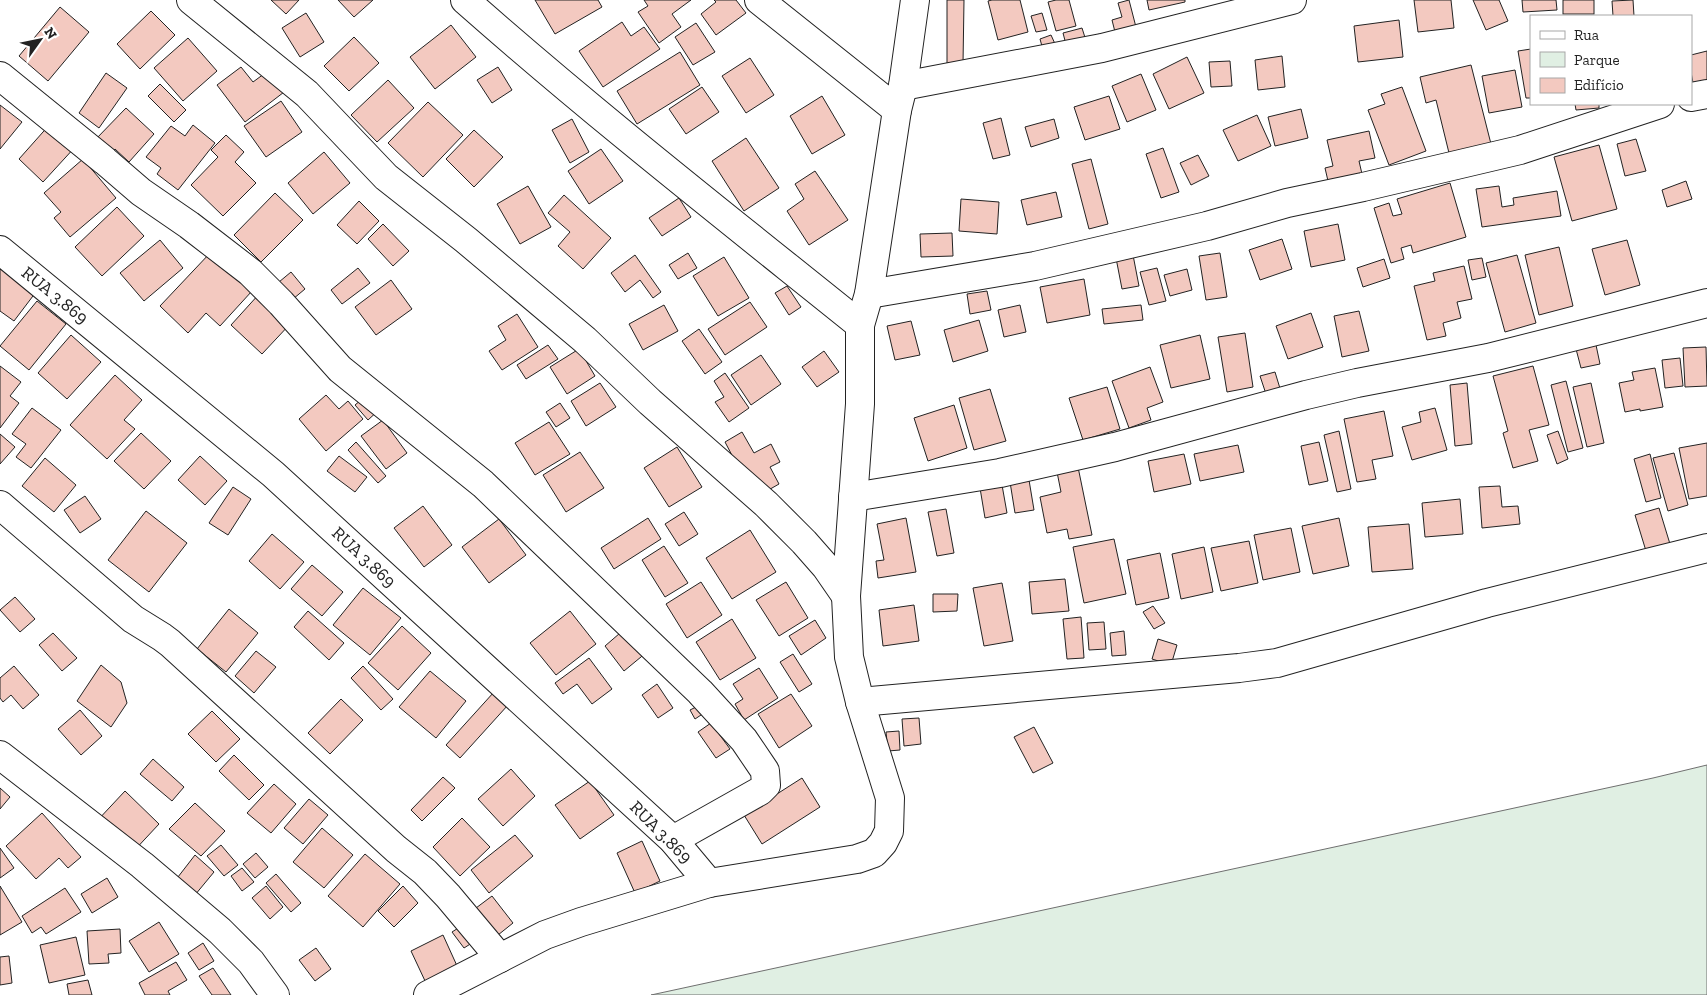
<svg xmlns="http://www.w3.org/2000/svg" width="1707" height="995" viewBox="0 0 1707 995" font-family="'Zilla Slab',serif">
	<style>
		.green { fill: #e0efe3; stroke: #6f6f6f }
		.building { fill: #f3c9c0; stroke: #222 }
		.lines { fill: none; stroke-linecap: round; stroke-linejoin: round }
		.minor-casing { stroke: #222; stroke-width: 30 }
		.minor { stroke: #fff; stroke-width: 28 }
		.labels { text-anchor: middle; stroke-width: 4; stroke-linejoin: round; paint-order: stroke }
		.street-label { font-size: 18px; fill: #222; stroke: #fff }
	</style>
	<rect width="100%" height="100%" fill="#fff"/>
	<path class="green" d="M1707,765V995H651L1653,778Z"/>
	<g class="building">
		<path d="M271,0H299L286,14Z"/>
		<path d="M338,0H373L354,17Z"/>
		<path d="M535,0H598L602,7L555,34Z"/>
		<path d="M644,0H691L672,14L681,27L659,43L638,12L648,6Z"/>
		<path d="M714,0H736L746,13L716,35L701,14L716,2Z"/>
		<path d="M947,0H964L963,64H947Z"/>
		<path d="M992,0H1020L1028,32L998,40L988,1Z"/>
		<path d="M1056,0H1069L1076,26L1056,31L1048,2Z"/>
		<path d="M1129,0L1137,31L1116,36L1112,20L1122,17L1118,3Z"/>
		<path d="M1147,0H1185V2L1149,10Z"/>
		<path d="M1414,0H1451L1454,28L1418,32Z"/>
		<path d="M1473,0H1499L1508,21L1486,30Z"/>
		<path d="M1522,0H1556L1557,10L1523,12Z"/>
		<rect x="1563" y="0" width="31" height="14"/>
		<path d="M1633,0L1634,16H1613L1612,1Z"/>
		<path d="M60,7L89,32L48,81L19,56Z"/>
		<path d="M151,11L175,35L140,69L117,44Z"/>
		<path d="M306,13L324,42L300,57L282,28Z"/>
		<path d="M1042,13L1047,30L1036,32L1031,16Z"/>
		<path d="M1399,20L1403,57L1358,62L1354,26Z"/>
		<path d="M622,22L631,36L644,27L660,49L603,87L579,51Z"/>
		<path d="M696,23L715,52L693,65L675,37Z"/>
		<path d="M451,25L476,57L435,89L410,57Z"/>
		<path d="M1082,28L1088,47L1068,52L1063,33Z"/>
		<path d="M1051,35L1056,46L1043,50L1040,39Z"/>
		<path d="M354,37L379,63L349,91L324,66Z"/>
		<path d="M188,38L217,71L183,101L154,68Z"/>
		<path d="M1531,49V98H1526L1518,51Z"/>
		<path d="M1707,51V80L1693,83L1691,72V55Z"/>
		<path d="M680,52L700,85L637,124L617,91Z"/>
		<path d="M1282,56L1285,87L1258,90L1255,60Z"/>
		<path d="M1187,57L1204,93L1169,109L1153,74Z"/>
		<path d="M750,58L774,95L746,113L722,76Z"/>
		<path d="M1230,61L1232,86L1211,87L1209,62Z"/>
		<path d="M1471,65L1491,144L1449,153L1436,100L1426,103L1420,77Z"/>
		<path d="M241,67L253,82L272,68L288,89L245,122L217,85Z"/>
		<path d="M498,67L512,90L492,103L477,80Z"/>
		<path d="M1515,70L1522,107L1489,113L1482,76Z"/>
		<path d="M106,73L127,88L99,128L79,113Z"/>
		<path d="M1141,74L1156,110L1127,122L1112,86Z"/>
		<path d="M388,80L414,108L377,142L351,115Z"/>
		<path d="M160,84L186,110L174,122L148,96Z"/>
		<path d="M702,87L719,112L686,134L669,109Z"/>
		<path d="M1402,87L1426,151L1389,165L1368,110L1385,104L1381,94Z"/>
		<path d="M822,96L845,135L812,154L790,116Z"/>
		<path d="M1109,96L1120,129L1085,140L1074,107Z"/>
		<path d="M281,101L302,132L266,157L244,126Z"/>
		<path d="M428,102L463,135L423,177L388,143Z"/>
		<path d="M1575,104H1599V108L1576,110Z"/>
		<path d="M0,105L22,122L0,149Z"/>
		<path d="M126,108L154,134L129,162L115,149L110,155L95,140Z"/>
		<path d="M1301,109L1308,138L1275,146L1268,117Z"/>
		<path d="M1257,115L1271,146L1238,161L1223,130Z"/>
		<path d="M1001,118L1010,155L993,159L983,123Z"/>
		<path d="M572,119L589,152L570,163L552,130Z"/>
		<path d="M1054,119L1059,138L1031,147L1025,127Z"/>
		<path d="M51,123L76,146L43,182L19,159Z"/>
		<path d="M193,125L215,143L178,190L157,174L161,168L146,157L171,126L185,136Z"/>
		<path d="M474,130L503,157L474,187L446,159Z"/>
		<path d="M1369,131L1375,158L1359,161L1362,174L1328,181L1325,168L1333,166L1327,140Z"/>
		<path d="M226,135L244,152L235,162L256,183L223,216L191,185L218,157L211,150Z"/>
		<path d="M746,138L779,188L744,211L712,161Z"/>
		<path d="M1636,139L1646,171L1625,176L1617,144Z"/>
		<path d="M1599,145L1617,209L1572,221L1554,157Z"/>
		<path d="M1163,148L1179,192L1161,198L1146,154Z"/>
		<path d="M601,149L623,181L589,204L568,171Z"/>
		<path d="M324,152L350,183L313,214L288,183Z"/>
		<path d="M1198,155L1209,176L1191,185L1180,163Z"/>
		<path d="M83,159L116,198L70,237L54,218L61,212L44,193Z"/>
		<path d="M1091,159L1108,224L1089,229L1072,164Z"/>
		<path d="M815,171L848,220L809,245L787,211L804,199L795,184Z"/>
		<path d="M1686,181L1692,199L1667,207L1662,190Z"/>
		<path d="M1450,183L1466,237L1413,253L1411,245L1401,248L1404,259L1391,263L1374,208L1389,203L1393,216L1402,214L1397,199Z"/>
		<path d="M528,186L551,227L520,244L497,204Z"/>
		<path d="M1499,186L1502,207L1514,205L1513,198L1557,191L1561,216L1482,227L1476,189Z"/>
		<path d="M1056,192L1062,217L1027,225L1021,200Z"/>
		<path d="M275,193L303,220L261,262L234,235Z"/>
		<path d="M564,195L611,238L583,269L558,246L570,232L548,213Z"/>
		<path d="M679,198L691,217L662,236L649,218Z"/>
		<path d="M961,199L999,202L997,234L959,231Z"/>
		<path d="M359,201L379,221L357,244L337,225Z"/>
		<path d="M117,207L144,236L102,276L75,247Z"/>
		<path d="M383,224L409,251L393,266L368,239Z"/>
		<path d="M1338,224L1345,260L1311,267L1304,231Z"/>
		<path d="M952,233L953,256L921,257L920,234Z"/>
		<path d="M1282,239L1292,269L1260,280L1249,250Z"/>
		<path d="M160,240L183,268L144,301L120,273Z"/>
		<path d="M1627,240L1640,285L1605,295L1592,249Z"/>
		<path d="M1559,247L1573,306L1539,315L1525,255Z"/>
		<path d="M211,252L252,291L220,326L206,313L188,333L160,306Z"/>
		<path d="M688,253L697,268L678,279L669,265Z"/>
		<path d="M1220,253L1227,297L1206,300L1199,256Z"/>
		<path d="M635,255L661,292L653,298L640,280L625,292L611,273Z"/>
		<path d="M1133,255L1139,286L1122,289L1116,258Z"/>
		<path d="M1517,255L1536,323L1505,332L1486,263Z"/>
		<path d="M724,257L749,298L718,316L693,276Z"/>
		<path d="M1482,258L1486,277L1472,280L1468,260Z"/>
		<path d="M1384,259L1390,278L1363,287L1357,268Z"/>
		<path d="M1464,266L1472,299L1457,302L1461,318L1443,323L1446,336L1427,340L1414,286L1435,281L1433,273Z"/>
		<path d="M3,267L36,292L14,321L0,311V270Z"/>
		<path d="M358,268L370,283L342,304L331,290Z"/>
		<path d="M1157,268L1166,301L1149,305L1140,272Z"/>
		<path d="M1187,269L1192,290L1170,296L1164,275Z"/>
		<path d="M291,272L305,289L293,299L279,282Z"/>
		<path d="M1084,279L1090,315L1047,323L1040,287Z"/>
		<path d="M391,280L412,309L376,335L355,307Z"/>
		<path d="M787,286L801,307L789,315L775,293Z"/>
		<path d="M987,291L991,310L970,314L967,294Z"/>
		<path d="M260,293L291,323L262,354L231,325Z"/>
		<path d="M37,301L66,324L29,370L0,346Z"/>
		<path d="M750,302L767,327L725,355L708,329Z"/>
		<path d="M664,305L678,331L643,350L629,324Z"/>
		<path d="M1020,305L1026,332L1004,337L998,310Z"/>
		<path d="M1141,305L1143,320L1104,324L1102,309Z"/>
		<path d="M1359,311L1369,351L1342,357L1334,316Z"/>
		<path d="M1311,313L1323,347L1288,359L1276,326Z"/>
		<path d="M517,314L538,347L502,370L489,351L506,340L498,326Z"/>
		<path d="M979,320L988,351L953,362L944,330Z"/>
		<path d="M911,321L920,355L895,360L887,326Z"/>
		<path d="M699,329L722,362L705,374L682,341Z"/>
		<path d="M1245,333L1253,387L1227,392L1218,337Z"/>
		<path d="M71,335L101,362L67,399L38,373Z"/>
		<path d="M1200,335L1210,379L1171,388L1160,345Z"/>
		<path d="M548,345L558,359L526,379L517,365Z"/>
		<path d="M1596,345L1600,364L1581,368L1576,349Z"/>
		<path d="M1706,347L1707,386L1685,387L1683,348Z"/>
		<path d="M579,349L595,376L567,394L550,367Z"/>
		<path d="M824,351L839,372L817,387L802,367Z"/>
		<path d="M761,355L781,384L751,405L731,375Z"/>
		<path d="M1680,358L1683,386L1665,388L1662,360Z"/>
		<path d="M0,366L21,382L10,396L19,403L0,428Z"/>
		<path d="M1533,366L1549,425L1529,430L1538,461L1513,468L1503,433L1508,431L1493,376Z"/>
		<path d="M1150,367L1163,402L1147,408L1151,420L1129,428L1112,381Z"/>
		<path d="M1655,368L1663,407L1640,411V409L1625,412L1619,383L1634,380L1632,372Z"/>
		<path d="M1275,372L1282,395L1268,400L1260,376Z"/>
		<path d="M725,373L749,408L729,422L715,402L724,397L714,381Z"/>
		<path d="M115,375L142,400L124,420L135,429L107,459L70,425Z"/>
		<path d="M1566,381L1583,448L1568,452L1551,385Z"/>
		<path d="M600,383L616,407L586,426L571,401Z"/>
		<path d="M1467,383L1472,444L1455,446L1450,385Z"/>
		<path d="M1591,383L1604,443L1587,447L1573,387Z"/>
		<path d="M1107,387L1120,429L1083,440L1069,398Z"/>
		<path d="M990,389L1006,441L974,450L959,398Z"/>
		<path d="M326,395L339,409L348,401L363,419L326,451L299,419Z"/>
		<path d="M367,395L380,409L368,420L355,405Z"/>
		<path d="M560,403L570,418L556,427L546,412Z"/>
		<path d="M954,405L967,448L928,461L914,418Z"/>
		<path d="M32,408L61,430L31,468L16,457L26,444L12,434Z"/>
		<path d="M1435,408L1447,450L1412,460L1402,427L1421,422L1419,412Z"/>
		<path d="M1384,411L1393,456L1372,460L1376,479L1357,482L1344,419Z"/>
		<path d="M383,420L407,453L386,469L361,436Z"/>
		<path d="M549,422L570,454L535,475L515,443Z"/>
		<path d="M1339,431L1351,489L1337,492L1324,435Z"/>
		<path d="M1558,431L1568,459L1557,464L1547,435Z"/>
		<path d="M742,432L754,453L771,444L780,462L770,467L779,484L765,492L756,476L746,482L725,442Z"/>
		<path d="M141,433L171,461L144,489L114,461Z"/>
		<path d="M0,434L15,447L0,464Z"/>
		<path d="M356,442L386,476L378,483L348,450Z"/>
		<path d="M1319,442L1328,481L1309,485L1301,446Z"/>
		<path d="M1707,443V496L1689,499L1679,448Z"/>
		<path d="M1238,445L1244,472L1200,481L1194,454Z"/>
		<path d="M677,447L702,487L669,507L644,468Z"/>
		<path d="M580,452L604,488L566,512L543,475Z"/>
		<path d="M1674,453L1688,505L1668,511L1653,458Z"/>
		<path d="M1184,454L1191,484L1154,492L1148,461Z"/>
		<path d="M1650,454L1661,498L1646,502L1634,459Z"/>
		<path d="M200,456L227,481L205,505L178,480Z"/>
		<path d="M339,456L367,477L355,492L327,471Z"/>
		<path d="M45,458L76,485L54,512L22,486Z"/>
		<path d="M1078,467L1092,535L1069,539L1067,529L1047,533L1040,497L1061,492L1057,472Z"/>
		<path d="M1029,480L1034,510L1015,513L1010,482Z"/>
		<path d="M1002,485L1007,513L985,518L980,488Z"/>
		<path d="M1500,486L1502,507L1518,506L1520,524L1482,528L1479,487Z"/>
		<path d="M233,487L251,499L228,535L209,523Z"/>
		<path d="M85,496L101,519L80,533L64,510Z"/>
		<path d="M1460,499L1463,534L1425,537L1422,503Z"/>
		<path d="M423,506L452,545L424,567L394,528Z"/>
		<path d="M1659,508L1670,544L1646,551L1635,515Z"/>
		<path d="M946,509L954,553L937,556L928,512Z"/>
		<path d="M146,511L187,543L149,592L108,560Z"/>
		<path d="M684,512L698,534L679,546L665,524Z"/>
		<path d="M648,518L661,539L614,569L601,548Z"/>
		<path d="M906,518L916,572L878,578L876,561L884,560L877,524Z"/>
		<path d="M1339,518L1349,566L1313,574L1302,526Z"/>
		<path d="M499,519L526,555L489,583L462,547Z"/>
		<path d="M1409,524L1413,569L1372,572L1368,527Z"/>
		<path d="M1291,528L1300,572L1263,580L1254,535Z"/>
		<path d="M750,530L776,572L732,599L706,558Z"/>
		<path d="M272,534L304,562L280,589L249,561Z"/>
		<path d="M1114,539L1126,594L1084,603L1073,547Z"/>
		<path d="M1249,541L1258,583L1221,591L1211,548Z"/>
		<path d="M664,546L688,583L665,597L642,560Z"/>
		<path d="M1204,547L1213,592L1181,599L1172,554Z"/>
		<path d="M1160,553L1169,598L1136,605L1127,560Z"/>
		<path d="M312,565L343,592L322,616L291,589Z"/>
		<path d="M1065,579L1069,611L1032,614L1029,582Z"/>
		<path d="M701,582L722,615L687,638L666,604Z"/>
		<path d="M786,582L808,618L779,636L756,600Z"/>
		<path d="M1002,583L1013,641L984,646L973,588Z"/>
		<path d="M363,588L401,618L370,655L333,625Z"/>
		<path d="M933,594H958L957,611L933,612Z"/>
		<path d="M15,597L35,619L20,632L0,610Z"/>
		<path d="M914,605L919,641L883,646L879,610Z"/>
		<path d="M1153,606L1165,623L1154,629L1143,612Z"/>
		<path d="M229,609L258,633L226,672L197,649Z"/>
		<path d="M308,611L344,643L329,660L294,627Z"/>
		<path d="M570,611L596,644L556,675L530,643Z"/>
		<path d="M1081,617L1084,658L1067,659L1063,619Z"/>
		<path d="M732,619L756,658L720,680L696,642Z"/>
		<path d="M815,620L826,638L801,655L789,636Z"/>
		<path d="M1104,622L1106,649L1089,650L1087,623Z"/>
		<path d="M402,626L431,653L398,690L368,663Z"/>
		<path d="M627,627L647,652L624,671L605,646Z"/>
		<path d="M1124,631L1126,655L1112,656L1110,633Z"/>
		<path d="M53,633L77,658L62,671L39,645Z"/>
		<path d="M1158,639L1177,645L1171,665L1152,659Z"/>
		<path d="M256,651L276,667L254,693L235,676Z"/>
		<path d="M793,654L812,684L799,692L780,662Z"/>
		<path d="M589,658L612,689L592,704L577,684L563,694L555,683Z"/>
		<path d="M101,665L121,682L127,703L111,727L77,701Z"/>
		<path d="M14,666L39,695L23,709L11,695L3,702L0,698V678Z"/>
		<path d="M363,666L393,699L381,710L351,678Z"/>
		<path d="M759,668L778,698L744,720L735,704L743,699L733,684Z"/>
		<path d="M430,671L466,701L436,738L399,707Z"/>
		<path d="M657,684L673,708L658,718L642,695Z"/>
		<path d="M494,692L508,705L460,758L446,745Z"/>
		<path d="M791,694L812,726L779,748L758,714Z"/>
		<path d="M341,699L363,720L330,754L308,733Z"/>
		<path d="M700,705L704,713L695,719L690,710Z"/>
		<path d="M80,710L102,736L81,755L58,729Z"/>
		<path d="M212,711L240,739L216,762L188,734Z"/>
		<path d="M919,718L921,744L904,746L902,719Z"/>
		<path d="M711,723L730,749L716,758L698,732Z"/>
		<path d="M1034,727L1053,763L1033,773L1014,737Z"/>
		<path d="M899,731L900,750L888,751L886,732Z"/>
		<path d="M234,755L264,785L249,800L219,771Z"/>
		<path d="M153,759L184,787L172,801L140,774Z"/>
		<path d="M511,769L535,796L503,826L478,799Z"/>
		<path d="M443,777L455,788L422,821L411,810Z"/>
		<path d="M802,778L820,807L762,844L744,815Z"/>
		<path d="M590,781L614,815L580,839L555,805Z"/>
		<path d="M274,784L296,804L271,833L247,813Z"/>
		<path d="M0,788L10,797L0,809Z"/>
		<path d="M125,791L159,824L131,854L96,822Z"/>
		<path d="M309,799L328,815L303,844L284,828Z"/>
		<path d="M195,803L225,831L201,856L169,829Z"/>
		<path d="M42,813L81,857L68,868L59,858L36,879L6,846Z"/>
		<path d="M462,818L490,847L460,876L433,847Z"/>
		<path d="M322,828L353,855L324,888L293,862Z"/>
		<path d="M515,835L533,856L489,893L471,870Z"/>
		<path d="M642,841L660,881L635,893L617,853Z"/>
		<path d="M221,845L238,865L224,876L207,856Z"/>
		<path d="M0,848L14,868L0,878Z"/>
		<path d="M256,853L268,867L255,878L243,864Z"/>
		<path d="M365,854L400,884L363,927L328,896Z"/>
		<path d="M195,855L214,872L190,901L171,886Z"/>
		<path d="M242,868L254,882L242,891L231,876Z"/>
		<path d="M276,874L301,903L291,912L266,883Z"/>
		<path d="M107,878L118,897L92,913L81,894Z"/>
		<path d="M0,886L22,922L0,935Z"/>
		<path d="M266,886L283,907L270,919L252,898Z"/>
		<path d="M403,886L418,903L394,927L378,911Z"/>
		<path d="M65,888L81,912L46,934L41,927L32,933L22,916Z"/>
		<path d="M492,896L513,923L498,935L476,908Z"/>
		<path d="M159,922L179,954L149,972L129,941Z"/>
		<path d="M463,925L475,941L464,948L452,932Z"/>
		<path d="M120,929L121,953L108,954L109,963L89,964L87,931Z"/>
		<path d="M443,935L458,968L426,983L411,951Z"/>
		<path d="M76,937L85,975L49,983L40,945Z"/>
		<path d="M203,943L214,961L199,970L188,953Z"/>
		<path d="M316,948L331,969L315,981L299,960Z"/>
		<path d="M9,956L12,983L0,985V957Z"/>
		<path d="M176,962L187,980L168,991L170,995H145L139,983Z"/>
		<path d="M213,968L231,995H212L199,976Z"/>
		<path d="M88,980L92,995H69L67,984Z"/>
	</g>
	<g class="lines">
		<g class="minor-casing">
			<g id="minor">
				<path d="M191,0L307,94L386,177L466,240L585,340L650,402L766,504L804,542L826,567L846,596"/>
				<path d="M465,0C593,113 727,218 860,325"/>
				<path d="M759,0L897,110"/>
				<path d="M0,76L105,161L141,192L189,225L250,272L281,303L340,369L483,484L700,692L744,740L765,771L766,785L760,791L673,840"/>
				<path d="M903,86L1102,48L1292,0"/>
				<path d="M1691,97L1707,94"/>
				<path d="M0,250L273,474L673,840L709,883"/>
				<path d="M869,294L1035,266L1207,226L1287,203L1363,187L1520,150L1660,104"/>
				<path d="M853,497L1000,473L1115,447L1306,395L1357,383L1488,358L1707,303"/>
				<path d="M0,505L133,619L162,637L170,643L396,849L425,872L448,896L500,958"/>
				<path d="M860,702L1239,668L1277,663L1487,603L1707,548"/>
				<path d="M0,755L142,865L220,931L251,962L275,995"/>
				<path d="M428,995L545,935L581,922L709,883L857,859L874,853L883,843L889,831L890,798L860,702L849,657L846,596L860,404V325L869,294L897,110L903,86L915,0"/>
			</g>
		</g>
		<use href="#minor" class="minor"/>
	</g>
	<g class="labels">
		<g class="street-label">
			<text transform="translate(55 295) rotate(39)" y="6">RUA 3.869</text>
			<text transform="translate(364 557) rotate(43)" y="6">RUA 3.869</text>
			<text transform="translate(661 832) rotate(45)" y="6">RUA 3.869</text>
		</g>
	</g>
	<rect x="1530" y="15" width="162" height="90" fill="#ffffff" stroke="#a7a7a7"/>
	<rect x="1540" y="31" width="25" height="8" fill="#ffffff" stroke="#a7a7a7"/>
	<text x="1574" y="40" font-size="15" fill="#222222">Rua</text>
	<rect x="1540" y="52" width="25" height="15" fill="#e0efe3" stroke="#a7a7a7"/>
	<text x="1574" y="65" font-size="15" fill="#222222">Parque</text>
	<rect x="1540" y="78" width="25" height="15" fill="#f3c9c0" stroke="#a7a7a7"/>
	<text x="1574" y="90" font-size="15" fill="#222222">Edifício</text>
	<g transform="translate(40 40) rotate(57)" stroke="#ffffff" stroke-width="4" paint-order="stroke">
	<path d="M0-4L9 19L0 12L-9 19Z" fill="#222222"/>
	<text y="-8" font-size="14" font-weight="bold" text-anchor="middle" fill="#222222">N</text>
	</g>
</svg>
